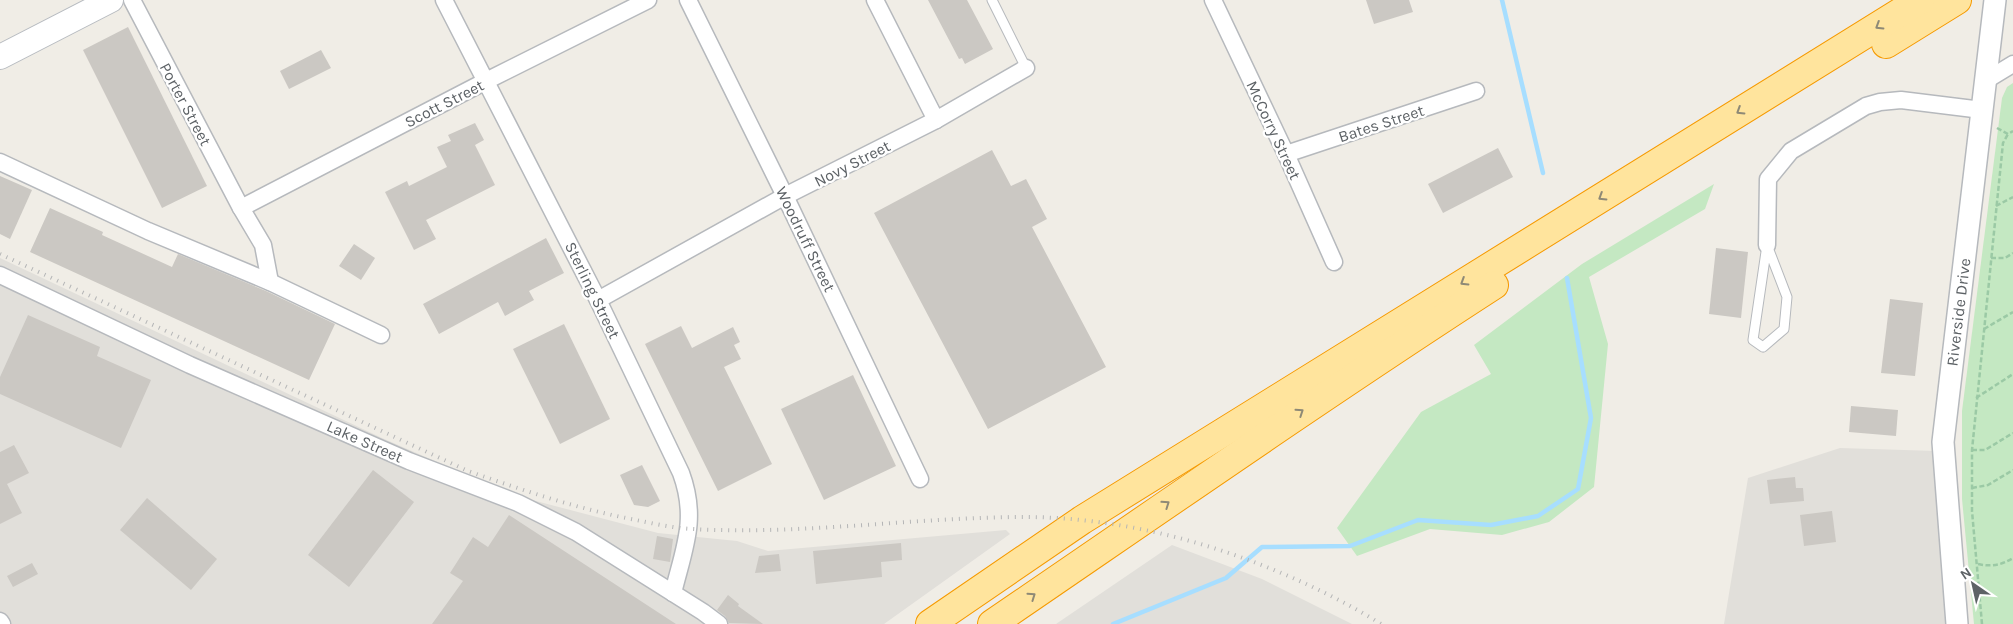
<svg xmlns="http://www.w3.org/2000/svg" width="2013" height="624" viewBox="0 0 2013 624" font-family="Karla,sans-serif">
	<style>
		.industrial { fill: #e1dfda }
		.green { fill: #c4e8c2 }
		.lines { fill: none; stroke-linecap: round; stroke-linejoin: round }
		.stream { stroke: #a7deff; stroke-width: 4.5 }
		.building { fill: #cbc8c3 }
		.service-casing { stroke: #b6b9bd; stroke-width: 11 }
		.minor-casing { stroke: #b6b9bd; stroke-width: 19 }
		.tertiary-casing { stroke: #b6b9bd; stroke-width: 24 }
		.secondary-casing { stroke: #b7bbc0; stroke-width: 26 }
		.trunk-casing { stroke: #f69a00; stroke-width: 30 }
		.path { stroke: #9bc9a5; stroke-width: 2.5; stroke-dasharray: 5 2.5; stroke-linecap: butt }
		.service { stroke: #fff; stroke-width: 9 }
		.minor { stroke: #fff; stroke-width: 16 }
		.tertiary { stroke: #fff; stroke-width: 21 }
		.secondary { stroke: #fff; stroke-width: 24 }
		.trunk { stroke: #ffe49d; stroke-width: 28 }
		.rail { stroke: #b4b5b6; stroke-width: 4; stroke-dasharray: 1 6; stroke-linecap: butt }
		.oneway { stroke: #8e8976 }
		.labels { text-anchor: middle; stroke-width: 4.5; stroke-linejoin: round; paint-order: stroke }
		.street-label { font-size: 16px; fill: #5d6266; stroke: #fff }
	</style>
	<rect width="100%" height="100%" fill="#f0ede6"/>
	<g class="industrial">
		<path d="M0,258L382,438L513,495L658,533L737,541L768,551L1006,530L1010,534L884,624H0Z"/>
		<path d="M1840,448L1936,451L1950,624H1724L1748,478Z"/>
		<path d="M1172,545L1262,579L1352,624H1056Z"/>
	</g>
	<g class="green">
		<path d="M2013,83V624H1974L1962,499V411L2002,98L2007,87Z"/>
		<path d="M1714,184L1705,209L1589,277L1608,344L1594,487L1549,522L1502,535L1430,529L1357,556L1337,528L1421,412L1491,374L1474,345L1582,264Z"/>
	</g>
	<g class="lines">
		<g class="stream">
			<path d="M1502,0L1543,173"/>
			<path d="M1113,624L1226,578L1262,547L1350,546L1418,520L1491,525L1538,516L1578,489L1591,418L1567,278"/>
		</g>
	</g>
	<g class="building">
		<path d="M928,0H967L993,49L965,64L962,58L959,59Z"/>
		<path d="M1366,0H1409L1413,12L1374,24Z"/>
		<path d="M128,27L207,186L162,208L83,50Z"/>
		<path d="M321,50L331,68L289,89L280,71Z"/>
		<path d="M475,123L484,140L475,145L495,185L426,220L436,239L414,250L385,192L407,181L409,186L447,167L437,147L451,141L448,135Z"/>
		<path d="M1498,148L1513,177L1443,213L1428,184Z"/>
		<path d="M992,150L1011,186L1026,179L1047,219L1032,227L1106,367L988,429L874,213Z"/>
		<path d="M0,176L32,190L10,239L0,234Z"/>
		<path d="M50,208L103,232L102,235L172,267L178,254L266,291L335,324L309,380L30,252Z"/>
		<path d="M546,238L564,273L529,291L534,300L505,316L498,302L439,334L423,304Z"/>
		<path d="M354,244L375,258L361,280L339,266Z"/>
		<path d="M1716,248L1748,252L1741,318L1709,314Z"/>
		<path d="M1890,299L1923,303L1915,376L1881,373Z"/>
		<path d="M28,315L100,347L97,356L151,380L121,448L0,394V377Z"/>
		<path d="M564,324L610,419L560,444L513,349Z"/>
		<path d="M681,326L692,348L733,327L740,342L734,345L741,359L724,367L772,464L718,491L645,344Z"/>
		<path d="M853,375L896,466L824,500L781,409Z"/>
		<path d="M1851,406L1898,410L1896,436L1849,432Z"/>
		<path d="M14,445L29,473L7,484L22,513L0,524V452Z"/>
		<path d="M642,465L660,501L648,507L634,505L620,475Z"/>
		<path d="M373,470L414,502L349,587L308,555Z"/>
		<path d="M1795,477L1796,488H1803L1804,501L1770,504L1767,480Z"/>
		<path d="M147,498L217,559L191,590L120,530Z"/>
		<path d="M1832,511L1836,542L1804,546L1800,515Z"/>
		<path d="M509,515L676,624H432L463,581L450,573L473,537L488,547Z"/>
		<path d="M657,536L673,539L670,562L653,559Z"/>
		<path d="M901,543L902,560L881,562L882,577L816,584L813,551Z"/>
		<path d="M779,554L781,571L755,573L759,556Z"/>
		<path d="M32,563L38,574L13,587L7,576Z"/>
		<path d="M728,595L739,604L738,606L763,624L729,623L725,616L717,610Z"/>
	</g>
	<g class="lines">
		<g class="service-casing">
			<g id="service">
				<path d="M992,0L1026,68"/>
				<path d="M1767,245L1787,297L1784,329L1763,347L1753,340Z"/>
			</g>
		</g>
		<g class="minor-casing">
			<g id="minor">
				<path d="M132,0L241,208L263,245L270,282"/>
				<path d="M444,0L598,300L681,473C698,519 684,548 673,593"/>
				<path d="M688,0L785,196L920,479"/>
				<path d="M875,0L936,120"/>
				<path d="M1213,0L1286,154L1334,262"/>
				<path d="M1985,81L2013,64"/>
				<path d="M1286,154L1476,91"/>
				<path d="M0,162L148,231L270,282L381,335"/>
				<path d="M241,208L486,81L648,0"/>
				<path d="M1767,245L1768,179L1791,151L1866,106L1880,102L1901,100L1982,110"/>
				<path d="M0,275L190,365L409,461L518,503L576,532L703,612L719,624"/>
				<path d="M598,300L785,196L936,120L1026,68"/>
				<path d="M0,621L2,624"/>
			</g>
		</g>
		<g class="tertiary-casing">
			<path id="tertiary" d="M1957,624L1943,442L1995,0"/>
		</g>
		<g class="secondary-casing">
			<path id="secondary" d="M0,57L111,0"/>
		</g>
		<g class="trunk-casing">
			<g id="trunk">
				<path d="M1886,44L1957,0"/>
				<path d="M930,624L1082,520L1920,0"/>
				<path d="M992,624C1159,510 1324,395 1494,285"/>
			</g>
		</g>
		<g class="path">
			<path d="M1997,128L2008,134L2013,131"/>
			<path d="M1996,206L2013,197"/>
			<path d="M1991,258H2005L2013,253"/>
			<path d="M1984,329L2013,312"/>
			<path d="M1976,398L2013,374"/>
			<path d="M1972,450H1985L2013,433"/>
			<path d="M1972,488L1988,485L2013,470"/>
			<path d="M1978,564C1991,567 2002,565 2013,558"/>
			<path d="M1982,624L1972,511V450L2003,143L2008,134"/>
		</g>
		<use href="#service" class="service"/>
		<use href="#minor" class="minor"/>
		<use href="#tertiary" class="tertiary"/>
		<use href="#secondary" class="secondary"/>
		<use href="#trunk" class="trunk"/>
		<path class="rail" d="M0,254L468,471C522,490 575,508 631,519C651,523 672,528 692,529C801,535 909,518 1018,517C1123,516 1229,546 1323,592C1343,602 1362,612 1381,624"/>
	</g>
	<defs><path id="oneway-chevron" d="M-2-3.5L2.5 0L-2 3.5" fill="none" stroke-width="1.6" stroke-linecap="round" stroke-linejoin="round" transform="scale(1.25)"/></defs>
	<g class="oneway">
		<use href="#oneway-chevron" transform="translate(1879 26) rotate(148)"/>
		<use href="#oneway-chevron" transform="translate(1740 111) rotate(148)"/>
		<use href="#oneway-chevron" transform="translate(1602 197) rotate(148)"/>
		<use href="#oneway-chevron" transform="translate(1464 282) rotate(148)"/>
		<use href="#oneway-chevron" transform="translate(1300 412) rotate(-34)"/>
		<use href="#oneway-chevron" transform="translate(1166 504) rotate(-35)"/>
		<use href="#oneway-chevron" transform="translate(1032 596) rotate(-35)"/>
	</g>
	<g class="labels">
		<g class="street-label">
			<text transform="translate(444 103) rotate(-27)" y="6">Scott Street</text>
			<text transform="translate(186 104) rotate(62)" y="6">Porter Street</text>
			<text transform="translate(1381 123) rotate(-18)" y="6">Bates Street</text>
			<text transform="translate(1274 130) rotate(65)" y="6">McCorry Street</text>
			<text transform="translate(852 163) rotate(-27)" y="6">Novy Street</text>
			<text transform="translate(806 239) rotate(64)" y="6">Woodruff Street</text>
			<text transform="translate(593 290) rotate(64)" y="6">Sterling Street</text>
			<text transform="translate(1958 312) rotate(-83)" y="6">Riverside Drive</text>
			<text transform="translate(365 441) rotate(24)" y="6">Lake Street</text>
		</g>
	</g>
	<g transform="translate(1973 584) rotate(326)" stroke="#ffffff" stroke-width="4" paint-order="stroke">
	<path d="M0-4L9 19L0 12L-9 19Z" fill="#5d6266"/>
	<text y="-8" font-size="14" font-weight="bold" text-anchor="middle" fill="#5d6266">N</text>
	</g>
</svg>
